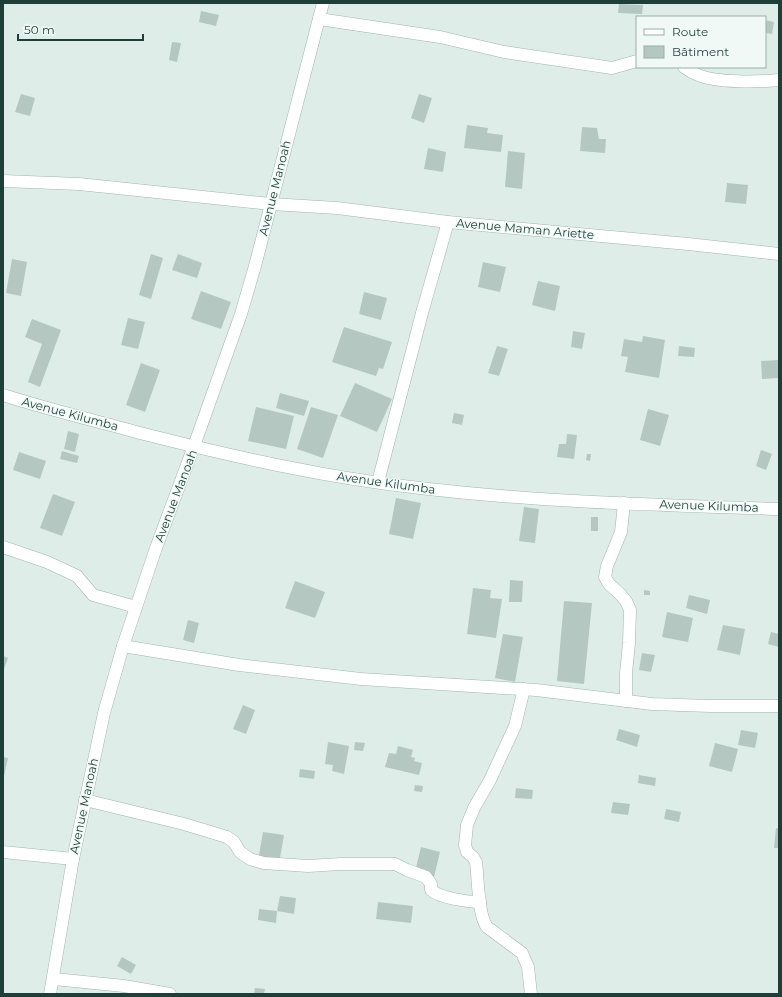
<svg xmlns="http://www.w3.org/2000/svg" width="782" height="997" viewBox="0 0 782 997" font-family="Montserrat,sans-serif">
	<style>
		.building { fill: #b4c8c1 }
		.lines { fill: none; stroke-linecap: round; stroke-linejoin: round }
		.street-casing { stroke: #a1b5b0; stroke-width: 13 }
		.street { stroke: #fff; stroke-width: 12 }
		.labels { text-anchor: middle; stroke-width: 3; stroke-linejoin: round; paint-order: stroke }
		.street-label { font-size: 12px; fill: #1e3f38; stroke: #f0f9f5 }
	</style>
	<rect width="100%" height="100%" fill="#dfede8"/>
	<g class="building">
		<path d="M619,4L643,5L642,14L618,13Z"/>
		<path d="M201,11L219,15L216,26L199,22Z"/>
		<path d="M765,20L774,22L772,34L765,33Z"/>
		<path d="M172,42L181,43L177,62L169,60Z"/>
		<path d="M21,94L35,98L30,116L15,112Z"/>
		<path d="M419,94L432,98L424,123L411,118Z"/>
		<path d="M467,125L488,128L487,133L503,135L501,152L464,148Z"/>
		<path d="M582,127L597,128L599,139H606L605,153L580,151Z"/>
		<path d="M428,148L446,152L443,172L424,169Z"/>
		<path d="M508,151L525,153L522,189L505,187Z"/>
		<path d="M727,183L748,185L746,204L725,202Z"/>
		<path d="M151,254L163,258L151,299L139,295Z"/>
		<path d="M178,254L202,263L197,278L172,270Z"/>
		<path d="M12,259L27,262L21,296L6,293Z"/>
		<path d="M483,262L506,267L500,292L478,287Z"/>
		<path d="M538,281L560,286L555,311L532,305Z"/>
		<path d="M201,291L231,302L221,329L191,319Z"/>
		<path d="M364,292L387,298L381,320L359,314Z"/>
		<path d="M128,318L145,322L138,349L121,345Z"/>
		<path d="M32,319L61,330L40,387L28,382L42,344L25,337Z"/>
		<path d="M344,327L392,342L383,369L379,368L376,376L332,362Z"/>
		<path d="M573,331L585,333L582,349L571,347Z"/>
		<path d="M643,336L665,340L659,378L625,372L628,357L621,356L624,339L642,342Z"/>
		<path d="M497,346L508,349L499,376L488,373Z"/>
		<path d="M679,346L695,348L694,357L678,356Z"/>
		<path d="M779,360V378L762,379L761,361Z"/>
		<path d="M141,363L160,370L145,412L126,405Z"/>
		<path d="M355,383L392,399L377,432L340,416Z"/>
		<path d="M280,393L309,401L304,416L276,408Z"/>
		<path d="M256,407L294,416L286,449L248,441Z"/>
		<path d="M311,407L338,415L323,458L297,449Z"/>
		<path d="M648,409L669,415L660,446L640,440Z"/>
		<path d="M454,413L464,415L462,425L452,423Z"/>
		<path d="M68,431L79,434L75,452L64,449Z"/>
		<path d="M567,434L577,435L574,459L557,457L559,444H566Z"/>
		<path d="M761,450L772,454L766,470L756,466Z"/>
		<path d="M62,451L79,456L77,463L60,459Z"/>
		<path d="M19,452L46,461L40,479L13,470Z"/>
		<path d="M587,454H591L590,461L586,460Z"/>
		<path d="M53,494L75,502L62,536L40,528Z"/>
		<path d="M396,498L421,503L413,539L389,534Z"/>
		<path d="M524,507L539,509L535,543L519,541Z"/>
		<rect x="591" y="517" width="7" height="14"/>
		<path d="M510,580L523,581L522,602H509Z"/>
		<path d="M295,581L325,592L315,618L285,608Z"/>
		<path d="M473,588L491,590L490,598L502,599L496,638L467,634Z"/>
		<path d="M644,590L650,591V595H644Z"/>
		<path d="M689,595L710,600L707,614L686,608Z"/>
		<path d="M564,601L592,603L584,684L557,681Z"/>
		<path d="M667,612L693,618L688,642L662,637Z"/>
		<path d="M188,620L199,623L194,643L183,640Z"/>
		<path d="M723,625L745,629L740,655L717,650Z"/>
		<path d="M771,632L779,634V647L768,644Z"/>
		<path d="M503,634L523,637L515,682L495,678Z"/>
		<path d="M642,653L655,655L651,672L639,670Z"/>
		<path d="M3,656L8,658L3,672Z"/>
		<path d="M243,705L255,710L246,734L233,729Z"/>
		<path d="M619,729L640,735L637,747L616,740Z"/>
		<path d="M741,730L758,733L755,748L738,745Z"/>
		<path d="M328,742L349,746L344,774L332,771L333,765L325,764Z"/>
		<path d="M355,742L365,743L363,751L354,750Z"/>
		<path d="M715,743L738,749L732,772L709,766Z"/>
		<path d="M398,746L413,750L411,757L415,758L414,761L422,763L419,775L385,767L389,753L396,754Z"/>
		<path d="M3,757L8,758L4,776H3Z"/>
		<path d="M300,769L315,771L314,779L299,777Z"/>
		<path d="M639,775L656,778L655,786L638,783Z"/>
		<path d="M415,785L423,786L422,792L414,791Z"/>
		<path d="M516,788L533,790L532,799L515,798Z"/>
		<path d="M613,802L630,804L628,815L611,813Z"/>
		<path d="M666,809L681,812L679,822L664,819Z"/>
		<path d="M776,828L779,829V848H774Z"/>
		<path d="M263,832L284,835L279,864L258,861Z"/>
		<path d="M421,847L440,852L434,877L415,872Z"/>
		<path d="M280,896L296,898L294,914L277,911Z"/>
		<path d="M378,902L413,906L411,923L376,919Z"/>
		<path d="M259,909L277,911L276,923L258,920Z"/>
		<path d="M122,957L136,965L131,974L117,966Z"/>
		<path d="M255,988L265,989L264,994H254Z"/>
	</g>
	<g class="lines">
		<g class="street-casing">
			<g id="street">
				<path d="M319,19L440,37L504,52L612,68L637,61"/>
				<path d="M684,67C688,70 693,73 698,75C717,83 758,82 779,80"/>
				<path d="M3,181L79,184L271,204L337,208L448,222L688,244L779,254"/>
				<path d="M3,395C50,410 97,421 144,434C235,457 327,478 420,488C539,502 659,505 779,509"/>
				<path d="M378,482L422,313L448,222"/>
				<path d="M624,503L621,532L607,566L605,577L609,584L619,593L626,601L630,610L629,643L626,673V701"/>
				<path d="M3,547L47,562L77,576L93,595L136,607"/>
				<path d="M123,646L239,665L361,679L536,690L652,704L710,706H779"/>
				<path d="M524,689L515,726L490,780L474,808L467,825L465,845L467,852L473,857L476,862C478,877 478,916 487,927L522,953L528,967L531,994"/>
				<path d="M85,800L184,824L227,837L234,842L240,852L250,859L264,863L308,866L341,864H395L407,870L426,877L431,884V890C440,898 468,902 480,902"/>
				<path d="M3,852L73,859"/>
				<path d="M54,979L124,986L170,994"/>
				<path d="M50,994L73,859L104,713L123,646L156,548L194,446L241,314L255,266L323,3"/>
			</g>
		</g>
		<use href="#street" class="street"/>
	</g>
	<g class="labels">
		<g class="street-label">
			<text transform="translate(275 188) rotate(-76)" y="4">Avenue Manoah</text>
			<text transform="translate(525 229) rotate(5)" y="4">Avenue Maman Ariette</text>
			<text transform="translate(70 414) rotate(15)" y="4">Avenue Kilumba</text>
			<text transform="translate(386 483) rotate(8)" y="4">Avenue Kilumba</text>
			<text transform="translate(176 496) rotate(-69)" y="4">Avenue Manoah</text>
			<text transform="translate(709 506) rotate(2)" y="4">Avenue Kilumba</text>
			<text transform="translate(84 806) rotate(-78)" y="4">Avenue Manoah</text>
		</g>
	</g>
	<rect width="782" height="997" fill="none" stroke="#1e3f38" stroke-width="8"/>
	<rect x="636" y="16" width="130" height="52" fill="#f0f9f5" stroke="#9cafa9"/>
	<rect x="644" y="29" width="20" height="6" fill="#ffffff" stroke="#9cafa9"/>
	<text x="672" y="36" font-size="12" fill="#1e3f38">Route</text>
	<rect x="644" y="46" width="20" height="12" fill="#b4c8c1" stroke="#9cafa9"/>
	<text x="672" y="56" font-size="12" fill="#1e3f38">Bâtiment</text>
	<path d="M18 34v6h125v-6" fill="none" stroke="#1e3f38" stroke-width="2"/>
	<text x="24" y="34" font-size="12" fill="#1e3f38" stroke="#f0f9f5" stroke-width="3" paint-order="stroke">50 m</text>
</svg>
